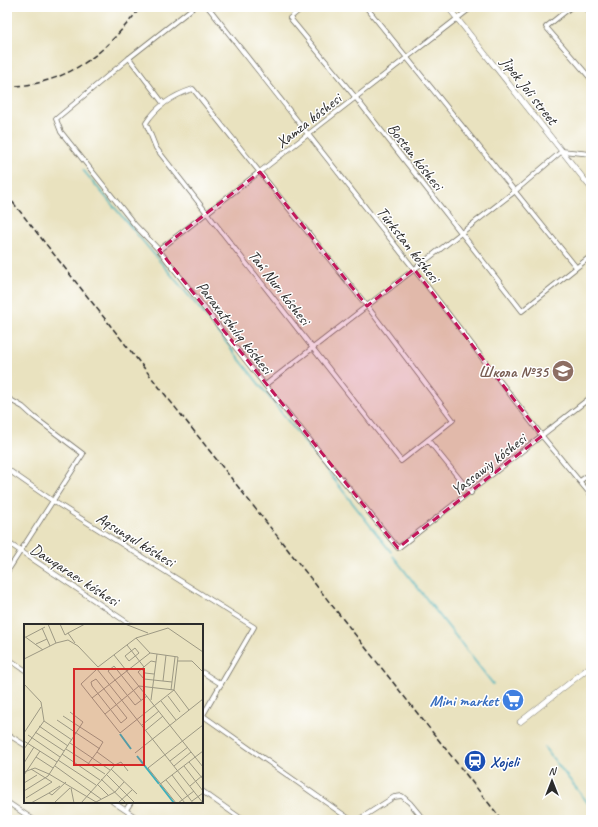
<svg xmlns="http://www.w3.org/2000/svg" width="598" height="827" viewBox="0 0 598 827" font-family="Caveat,sans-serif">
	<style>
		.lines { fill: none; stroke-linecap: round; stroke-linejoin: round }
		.stream { stroke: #40b0bb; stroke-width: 1.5 }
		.minor-casing { stroke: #6e6b5f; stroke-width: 5.5 }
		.tertiary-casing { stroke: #6e6b5f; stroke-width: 6 }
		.minor { stroke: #fff; stroke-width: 4 }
		.tertiary { stroke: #fff; stroke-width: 5 }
		.rail { stroke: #2b2b2b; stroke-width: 1.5; stroke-dasharray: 6 3; stroke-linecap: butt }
		.marked { fill: #c2185b; fill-opacity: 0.2; stroke: #c2185b; stroke-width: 3; stroke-dasharray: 8 5; stroke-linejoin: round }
		.labels { text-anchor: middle; stroke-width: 3; stroke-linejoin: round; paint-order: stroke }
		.street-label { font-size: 16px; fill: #2b2b2b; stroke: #fff }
		.education-label { font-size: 16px; font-weight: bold; fill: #785e54; stroke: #fff; text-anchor: end }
		.shop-label { font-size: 16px; font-weight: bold; fill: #366cbe; stroke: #fff; text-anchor: end }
		.transit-label { font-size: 16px; font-weight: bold; fill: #164399; stroke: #fff; text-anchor: start }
		.inset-river { fill: none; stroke: #40b0bb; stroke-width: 2 }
		.inset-road { fill: none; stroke: #9d9984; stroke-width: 1 }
		.view { fill: #d62828; fill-opacity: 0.15; stroke: #d62828; stroke-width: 2 }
		.inset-edge { fill: none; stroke: #2b2b2b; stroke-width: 2 }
	</style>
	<rect width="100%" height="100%" fill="#fff"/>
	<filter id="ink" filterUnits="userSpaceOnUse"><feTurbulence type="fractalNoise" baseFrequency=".025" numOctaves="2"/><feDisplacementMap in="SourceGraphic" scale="8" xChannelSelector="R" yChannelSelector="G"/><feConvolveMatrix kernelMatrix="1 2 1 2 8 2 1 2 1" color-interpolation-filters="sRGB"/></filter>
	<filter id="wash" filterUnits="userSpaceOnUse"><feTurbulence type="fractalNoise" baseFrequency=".012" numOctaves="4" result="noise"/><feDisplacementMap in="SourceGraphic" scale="16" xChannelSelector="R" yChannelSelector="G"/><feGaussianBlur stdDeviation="0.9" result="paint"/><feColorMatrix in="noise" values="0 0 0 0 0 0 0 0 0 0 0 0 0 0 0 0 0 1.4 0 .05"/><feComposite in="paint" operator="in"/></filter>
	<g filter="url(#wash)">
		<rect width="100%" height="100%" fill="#e9e2bf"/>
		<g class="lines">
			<g class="stream">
				<path d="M83,170L200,309L391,552"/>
				<path d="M393,556L493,684"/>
				<path d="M544,747L591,807"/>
			</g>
		</g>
	</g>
	<g filter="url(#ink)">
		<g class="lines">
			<g class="minor-casing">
				<g id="minor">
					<path d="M194,7L129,58L56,119L61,132L135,225L159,250L265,385L398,548L591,397"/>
					<path d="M208,7L414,269L542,436L591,495"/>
					<path d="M303,7L290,18L356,98L522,311L591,256"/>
					<path d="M366,7L576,267"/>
					<path d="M571,7L546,27L591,79"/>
					<path d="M585,7L591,13"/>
					<path d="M129,58L163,103"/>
					<path d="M193,89L367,306L453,420L401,461L156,148L146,123C157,106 174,95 193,89Z"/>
					<path d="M159,250L472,7"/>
					<path d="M265,385L514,192L562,151L591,154"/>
					<path d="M7,398L23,407L34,417L83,454L7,572"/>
					<path d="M428,440L471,493"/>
					<path d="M7,469L53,501L254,627L203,715"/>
					<path d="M580,481L591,473"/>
					<path d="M7,542L131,625"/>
					<path d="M7,658L25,670"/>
					<path d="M202,672L221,684"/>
					<path d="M202,715L351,820"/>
					<path d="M7,734L25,745"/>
					<path d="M202,791L243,820"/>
					<path d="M7,802L34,820"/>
					<path d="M113,802L140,820"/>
					<path d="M126,810L131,802"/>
					<path d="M358,820L394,797L402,796L410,803L424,820"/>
				</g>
			</g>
			<g class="tertiary-casing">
				<g id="tertiary">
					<path d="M448,7L591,188"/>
					<path d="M520,722L591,666"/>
				</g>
			</g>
			<use href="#minor" class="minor"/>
			<use href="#tertiary" class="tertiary"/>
			<g class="rail">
				<path d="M7,86C47,87 86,68 113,39C123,29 132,18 141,7"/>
				<path d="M7,195L502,820"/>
			</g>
		</g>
	</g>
	<path class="marked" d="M260,172L367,306L414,269L542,436L398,548L159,250Z"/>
	<defs>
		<g id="school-disc" transform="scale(1.15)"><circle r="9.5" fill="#8d6e63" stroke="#fff"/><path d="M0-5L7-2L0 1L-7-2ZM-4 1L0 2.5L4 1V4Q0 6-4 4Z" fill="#fff"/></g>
		<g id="supermarket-disc" transform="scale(1.15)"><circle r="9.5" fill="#3f7fe0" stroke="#fff"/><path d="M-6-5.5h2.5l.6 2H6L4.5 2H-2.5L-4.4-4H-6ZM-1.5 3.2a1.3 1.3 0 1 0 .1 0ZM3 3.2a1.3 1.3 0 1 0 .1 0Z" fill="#fff"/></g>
		<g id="station-disc" transform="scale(1.15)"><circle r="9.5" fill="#1a4fb4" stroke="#fff"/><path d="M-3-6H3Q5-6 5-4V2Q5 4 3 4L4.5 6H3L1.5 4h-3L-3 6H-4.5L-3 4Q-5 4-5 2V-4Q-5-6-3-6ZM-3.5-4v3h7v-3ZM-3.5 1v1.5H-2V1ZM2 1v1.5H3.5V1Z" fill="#fff"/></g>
	</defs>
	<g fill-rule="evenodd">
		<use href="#school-disc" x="563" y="371"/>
		<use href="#supermarket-disc" x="513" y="700"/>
		<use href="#station-disc" x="475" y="761"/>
	</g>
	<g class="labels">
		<g class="street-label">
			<text transform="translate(530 90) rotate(52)" y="6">Jipek Joli street</text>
			<text transform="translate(308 120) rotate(-38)" y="6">Xamza kóshesi</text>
			<text transform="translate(416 156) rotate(52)" y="6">Bostan kóshesi</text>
			<text transform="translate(409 244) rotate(52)" y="6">Túrkstan kóshesi</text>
			<text transform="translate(280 287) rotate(52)" y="6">Tań Nurı kóshesi</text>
			<text transform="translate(235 327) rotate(52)" y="6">Paraxatshılıq kóshesi</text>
			<text transform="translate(488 464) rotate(-38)" y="6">Yassawiy kóshesi</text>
			<text transform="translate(136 539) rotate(32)" y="6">Aqsungul kóshesi</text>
			<text transform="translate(75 574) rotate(33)" y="6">Dawqaraev kóshesi</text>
		</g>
		<g class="education-label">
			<text x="548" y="377">Школа №35</text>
		</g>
		<g class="shop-label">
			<text x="498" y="706">Mini market</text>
		</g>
		<g class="transit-label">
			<text x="490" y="767">Xojeli</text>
		</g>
	</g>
	<g transform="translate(24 624)">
		<rect width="179" height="179" fill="#e9e2bf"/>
		<path class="inset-river" d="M96,110L107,125M113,132L135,160M136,161L150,179"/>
		<path class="inset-road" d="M24,0L32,19M36,0L41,11L44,9L51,19M101,0L124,9M18,4L26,22M44,9L61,0M0,12L19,26M2,13L21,3M112,14L126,29M12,20L23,15M103,21L120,43M111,24L115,29L105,37L101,32ZM90,31L179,143M0,35L32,19L44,16L54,22L74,43L112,14L144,4L179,28M154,37H168L179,48M132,38L127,37L114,48L120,55L148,58M73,45L57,60L96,109L150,66L154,33L126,29M73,45L179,179M118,45L121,49L130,50M72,55L103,94L97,99L68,62L67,58ZM139,57L142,31M0,60L17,78L20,97M147,66L151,33M144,72L156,88M68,74L126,29M117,76L90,42L84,47L111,81L123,72M127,76L133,30M137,77L152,96M81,90L115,62L150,66L165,86M39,92L79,118L73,128M33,96L76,125M20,97L48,116M118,101L135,87M15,102L44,122M122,106L139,92M11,108L40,127M0,109L17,83M4,111L36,133M0,117L33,138M46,119L86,146M0,125L20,97M42,125L81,150M111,129L179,75M38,130L76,156M12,133L29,144M34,136L72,161M146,137L164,123M165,138L179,155M0,139L10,123M64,140L73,128L91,141M31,142L77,175M150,142L167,128M160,142L179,167M87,145L113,170M0,148L11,144L25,150L72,178M82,150L111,179M0,151L16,127M148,151L169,179M77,155L102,179M142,156L161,179M0,159L13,151M73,160L84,171M135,161L179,127M166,162L179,151M47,164L50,179M0,167L24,152L59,98L46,88M25,169L36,162M28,171L42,158M2,174L28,158L7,145M168,177L179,169M31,178L46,164M72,178L91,168L100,158M7,179L25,169L28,171M57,179L91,141L97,138L104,147M94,179L108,166M152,179L124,144L179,101M154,179L170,167"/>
		<path class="view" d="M50,45H120V141H50Z"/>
		<rect width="179" height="179" class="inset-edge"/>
	</g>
	<rect width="598" height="827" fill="none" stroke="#fff" stroke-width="24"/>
	<g transform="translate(552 781)" stroke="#ffffff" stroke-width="3" paint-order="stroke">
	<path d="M0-3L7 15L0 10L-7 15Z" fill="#2b2b2b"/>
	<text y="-6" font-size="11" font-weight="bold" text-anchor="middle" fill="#2b2b2b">N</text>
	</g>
</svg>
